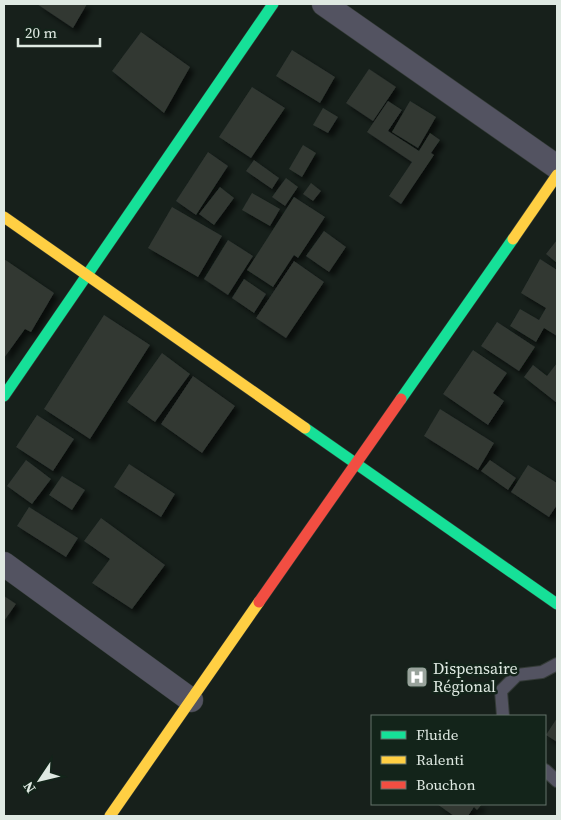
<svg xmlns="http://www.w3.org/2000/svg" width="561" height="820" viewBox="0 0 561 820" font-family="'Source Serif 4',serif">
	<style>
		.building { fill: #313833; filter: url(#shadow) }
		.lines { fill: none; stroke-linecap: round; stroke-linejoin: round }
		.lane-casing { stroke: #343b37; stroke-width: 14 }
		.street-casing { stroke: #343b37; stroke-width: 25 }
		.fast-casing { stroke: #343b37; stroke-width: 12 }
		.slow-casing { stroke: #343b37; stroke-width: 12 }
		.jam-casing { stroke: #343b37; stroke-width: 12 }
		.lane { stroke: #535361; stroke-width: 12 }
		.street { stroke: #535361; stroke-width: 24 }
		.fast { stroke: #16e098; stroke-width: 11 }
		.slow { stroke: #ffcf43; stroke-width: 11 }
		.jam { stroke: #f24e42; stroke-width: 11 }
		.labels { text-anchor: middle; stroke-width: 5; stroke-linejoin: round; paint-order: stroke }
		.poi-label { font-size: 16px; fill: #dfe9e2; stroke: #13241a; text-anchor: start }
	</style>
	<defs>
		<filter id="shadow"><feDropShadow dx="4.5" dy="4.5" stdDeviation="2.5" flood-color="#0009"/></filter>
	</defs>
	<rect width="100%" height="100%" fill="#17201b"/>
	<g class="building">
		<path d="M37,4H87L73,28Z"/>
		<path d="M141,32L190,67L164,113L112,71Z"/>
		<path d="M292,50L335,77L320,103L276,76Z"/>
		<path d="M369,69L396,87L373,121L346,103Z"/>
		<path d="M252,87L285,108L251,158L219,137Z"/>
		<path d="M388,101L402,110L388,131L419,151L430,133L440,140L431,153L434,155L401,204L389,196L412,162L367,132Z"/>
		<path d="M410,101L436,117L418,148L392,132Z"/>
		<path d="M323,108L338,117L328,133L313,125Z"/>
		<path d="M303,145L316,153L302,177L289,169Z"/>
		<path d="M208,152L228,166L196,215L176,201Z"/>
		<path d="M254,160L279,178L272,189L246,171Z"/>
		<path d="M286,178L298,187L285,206L272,197Z"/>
		<path d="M311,183L321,191L313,201L303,194Z"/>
		<path d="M220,187L234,198L214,225L199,214Z"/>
		<path d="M252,193L280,209L270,226L242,210Z"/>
		<path d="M294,197L325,217L298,258L294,255L273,287L247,270Z"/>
		<path d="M172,207L222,236L198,277L148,248Z"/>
		<path d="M324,231L346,247L329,272L306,256Z"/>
		<path d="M228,240L253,256L228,295L204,279Z"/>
		<path d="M557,240V263L546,254Z"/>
		<path d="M4,259L54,293L31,332L25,329L4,358Z"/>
		<path d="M540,259L557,270V284L556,286L557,287V336L544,328L536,342L510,326L520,309L539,320L546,308L521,293Z"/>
		<path d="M294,261L324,282L286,338L256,318Z"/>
		<path d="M244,279L266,294L254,313L232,298Z"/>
		<path d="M104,315L150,345L90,439L44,409Z"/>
		<path d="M497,322L535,347L519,371L481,346Z"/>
		<path d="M473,350L507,373L493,393L504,401L488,425L443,394Z"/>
		<path d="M162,353L190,374L155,422L127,402Z"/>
		<path d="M557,363V403L524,377L533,365L547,376Z"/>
		<path d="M193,376L235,406L202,453L161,424Z"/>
		<path d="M440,409L494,443L478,470L424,436Z"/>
		<path d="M37,415L74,439L53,471L16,447Z"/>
		<path d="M26,460L51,479L32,504L7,486Z"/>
		<path d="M490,460L516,478L508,490L481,471Z"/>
		<path d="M129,464L175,494L161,517L114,487Z"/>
		<path d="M528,465L557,483V505L549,517L511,492Z"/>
		<path d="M62,476L85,490L72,510L49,495Z"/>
		<path d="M29,507L78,538L66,557L17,526Z"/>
		<path d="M101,518L165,565L132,609L92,583L110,559L84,541Z"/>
		<path d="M4,596L16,604L4,621Z"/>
		<path d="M557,718V742L546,735Z"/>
		<path d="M437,804H482L477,810L474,807L468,816H454Z"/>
	</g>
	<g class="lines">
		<g class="lane-casing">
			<g id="lane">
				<path d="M503,716L501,691L517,675L542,672L557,664"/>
				<path d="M545,770L557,781"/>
			</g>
		</g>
		<g class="street-casing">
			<g id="street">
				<path d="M324,4L557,167"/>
				<path d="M4,564L191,700"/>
			</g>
		</g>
		<g class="fast-casing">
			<g id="fast">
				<path d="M4,396L273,4"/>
				<path d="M401,399L513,239"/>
				<path d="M305,428L557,604"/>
			</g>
		</g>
		<g class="slow-casing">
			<g id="slow">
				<path d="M4,217L305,428"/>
				<path d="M513,239L557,175"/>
				<path d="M110,816L259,602"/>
			</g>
		</g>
		<g class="jam-casing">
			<path id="jam" d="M259,602L401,399"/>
		</g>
		<use href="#lane" class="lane"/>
		<use href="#street" class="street"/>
		<use href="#fast" class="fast"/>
		<use href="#slow" class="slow"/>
		<use href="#jam" class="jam"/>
	</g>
	<defs>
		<g id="hospital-square" transform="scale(1.125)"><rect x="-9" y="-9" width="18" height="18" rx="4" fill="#99a39c" stroke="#13241a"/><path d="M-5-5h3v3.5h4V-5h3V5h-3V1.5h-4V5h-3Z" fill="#fff"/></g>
	</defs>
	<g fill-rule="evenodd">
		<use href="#hospital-square" x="417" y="677"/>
	</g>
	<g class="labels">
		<g class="poi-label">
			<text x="433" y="674">Dispensaire<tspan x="433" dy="18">Régional</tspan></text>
		</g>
	</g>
	<rect width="561" height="820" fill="none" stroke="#dfe9e2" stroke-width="10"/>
	<rect x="371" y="715" width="175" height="90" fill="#13241a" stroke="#65736a"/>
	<rect x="381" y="731" width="25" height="8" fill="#16e098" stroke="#65736a"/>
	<text x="416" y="740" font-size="15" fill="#dfe9e2">Fluide</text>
	<rect x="381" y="756" width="25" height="8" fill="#ffcf43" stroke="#65736a"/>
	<text x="416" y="765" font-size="15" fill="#dfe9e2">Ralenti</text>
	<rect x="381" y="781" width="25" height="8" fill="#f24e42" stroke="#65736a"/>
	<text x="416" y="790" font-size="15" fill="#dfe9e2">Bouchon</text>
	<g transform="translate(40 780) rotate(235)" stroke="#13241a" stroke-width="4" paint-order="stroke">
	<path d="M0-4L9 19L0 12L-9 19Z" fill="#dfe9e2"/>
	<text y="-8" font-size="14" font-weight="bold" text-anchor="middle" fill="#dfe9e2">N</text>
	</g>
	<path d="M18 38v8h82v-8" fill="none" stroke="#dfe9e2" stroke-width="2.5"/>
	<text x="25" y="38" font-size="15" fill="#dfe9e2" stroke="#13241a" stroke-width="4" paint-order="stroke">20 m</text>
</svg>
